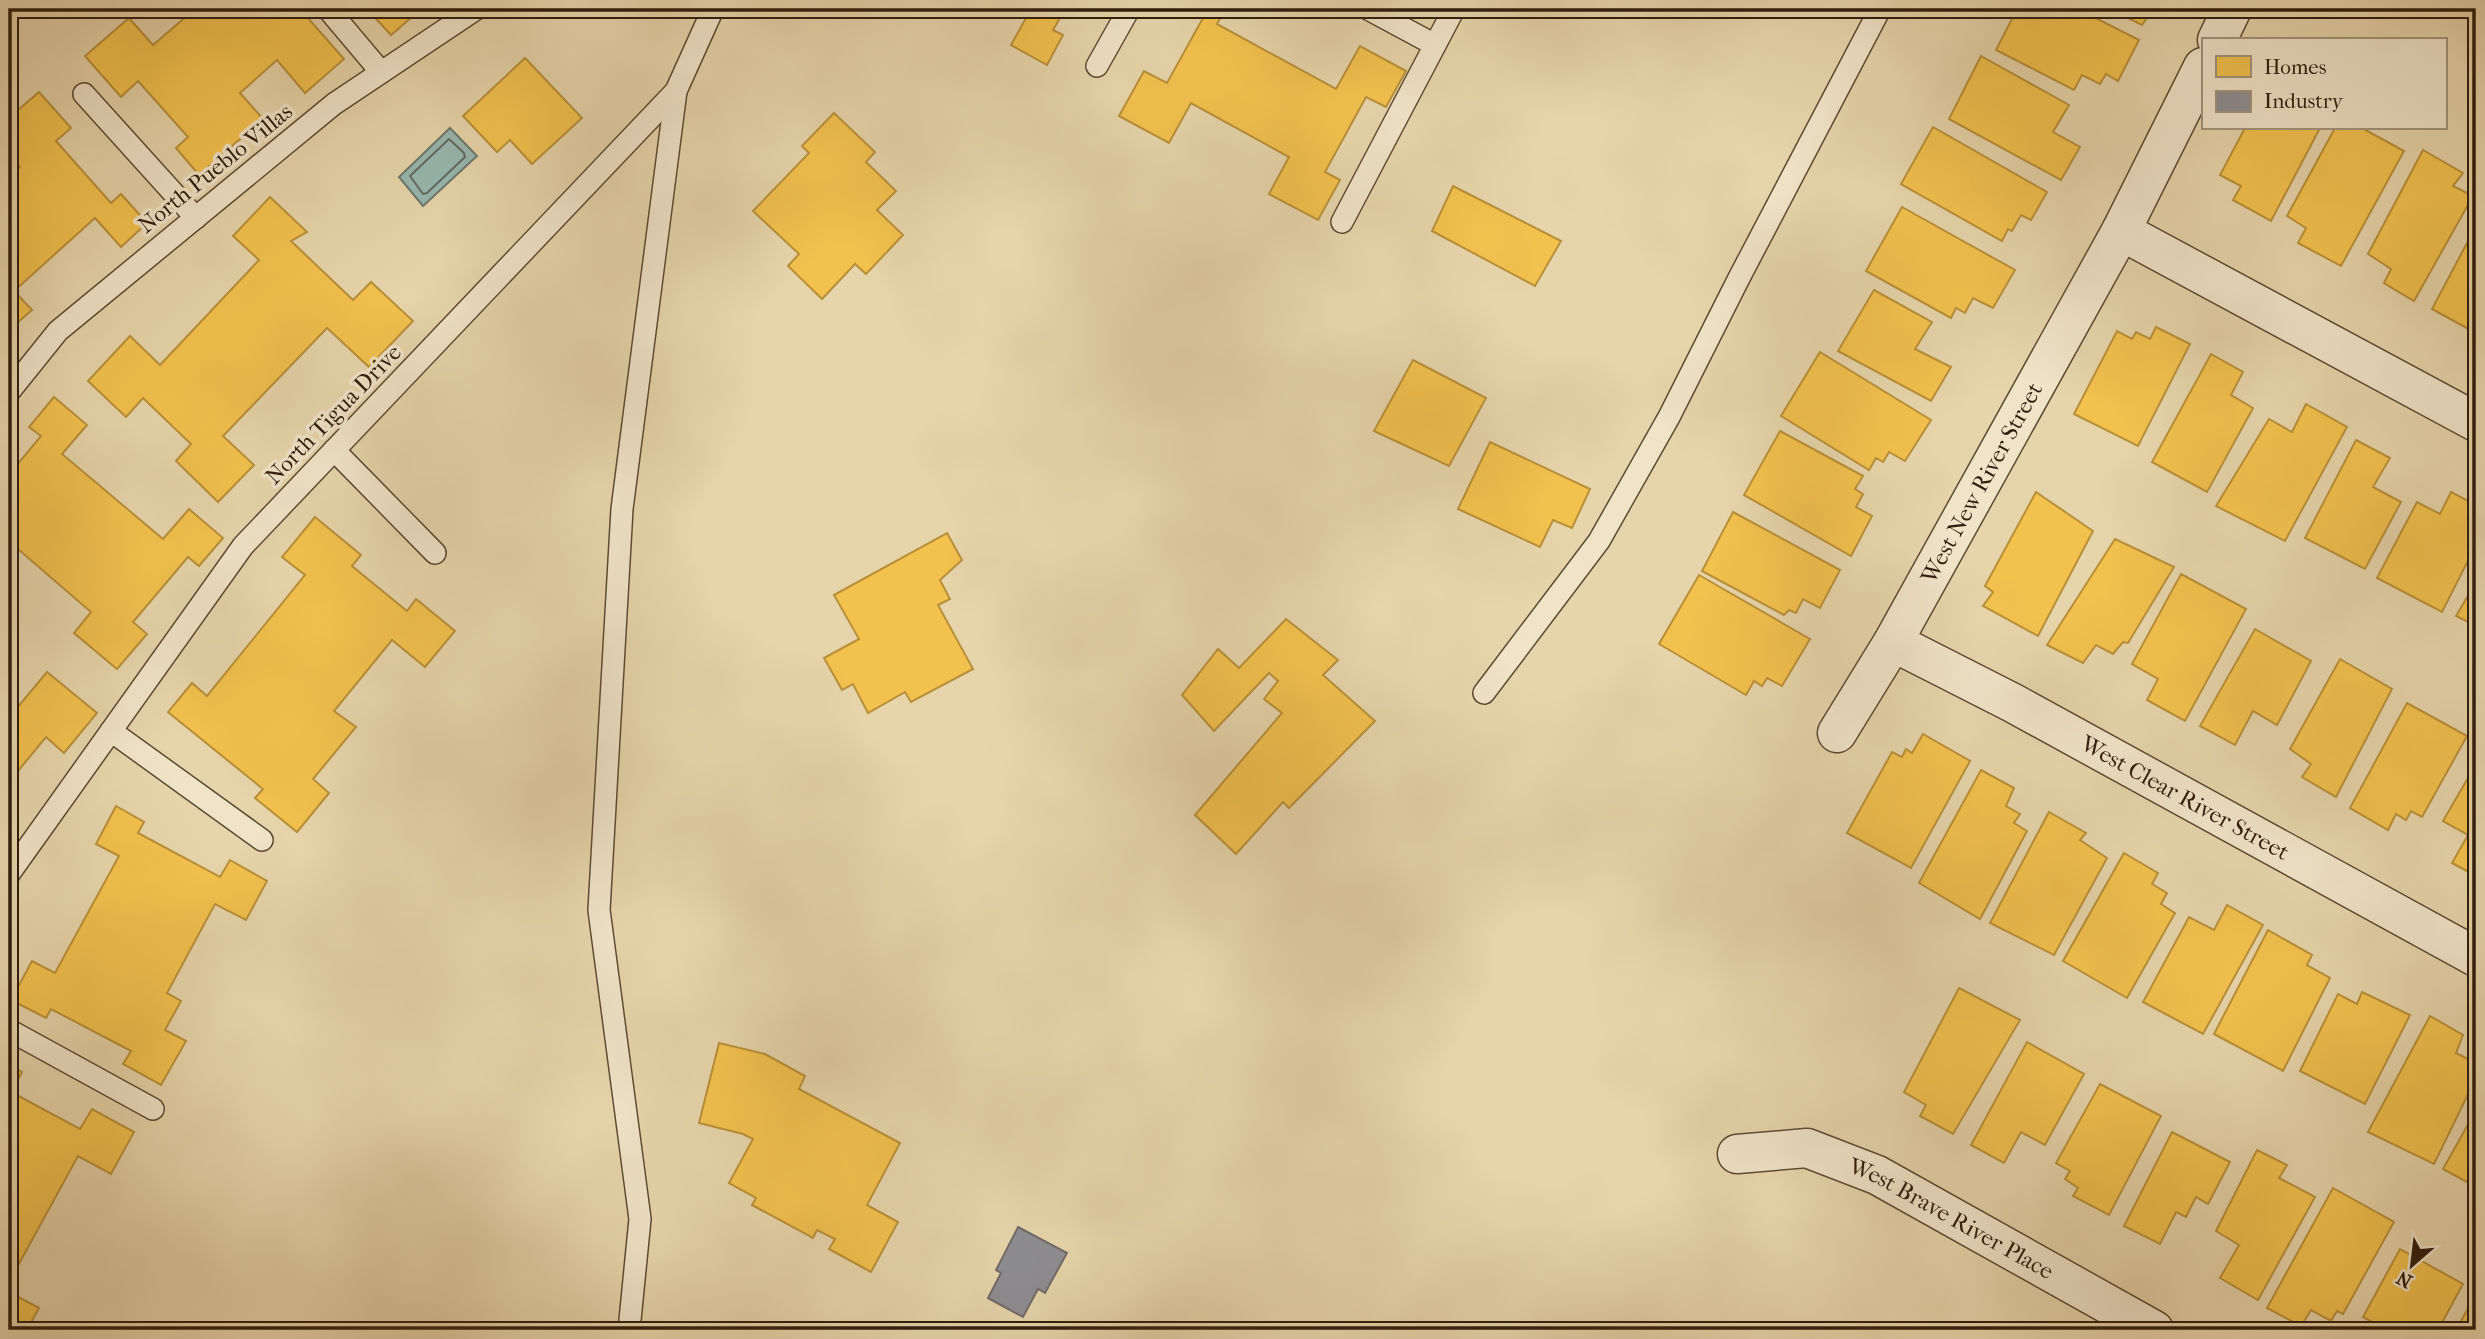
<svg xmlns="http://www.w3.org/2000/svg" width="2485" height="1339" viewBox="0 0 2485 1339" font-family="'IM FELL French Canon',serif">
	<style>
		.water { fill: #97b7af; stroke: #6d796e; stroke-width: 2 }
		.homes { fill: #f2c14e; stroke: #b8903a; stroke-width: 2 }
		.industry { fill: #8d8d92; stroke: #716b6a; stroke-width: 2 }
		.lines { fill: none; stroke-linecap: round; stroke-linejoin: round }
		.shore { stroke: #636a5e; stroke-width: 2 }
		.lane-casing { stroke: #5d4b34; stroke-width: 24 }
		.street-casing { stroke: #5d4b34; stroke-width: 41 }
		.lane { stroke: #efe3c8; stroke-width: 21 }
		.street { stroke: #efe3c8; stroke-width: 38 }
		.labels { text-anchor: middle; stroke-width: 7; stroke-linejoin: round; paint-order: stroke }
		.street-label { font-size: 23px; fill: #2f1d0d; stroke: #efe3c8 }
	</style>
	<rect width="100%" height="100%" fill="#e6d4aa"/>
	<filter id="stains"><feTurbulence type="fractalNoise" baseFrequency=".00286" numOctaves="4"/><feColorMatrix values="0 0 0 0 .2 0 0 0 0 .09 0 0 0 0 .02 0 0 0 .5 -.17"/></filter>
	<radialGradient id="worn" r=".72"><stop offset=".6" stop-color="#630" stop-opacity="0"/><stop offset="1" stop-color="#630" stop-opacity=".3"/></radialGradient>
	<path class="water" d="M450,128L477,156L423,206L399,177Z"/>
	<g class="homes">
		<path d="M195,9H300L344,59L305,93L277,60L240,93L263,119L199,175L176,148L188,137L138,81L121,97L85,56L129,18L153,45Z"/>
		<path d="M367,9H421L391,35Z"/>
		<path d="M1010,9H1065L1053,30L1063,35L1047,65L1011,45L1026,18Z"/>
		<path d="M1208,9H1225L1217,24L1336,89L1360,46L1406,71L1386,107L1366,97L1325,172L1340,180L1318,220L1269,194L1289,157L1191,103L1169,143L1119,116L1144,71L1167,83Z"/>
		<path d="M2017,9H2078L2139,40L2118,81L2106,74L2100,84L2082,75L2074,90L1996,50Z"/>
		<path d="M2110,9H2153L2142,25Z"/>
		<path d="M1981,56L2069,105L2053,132L2080,147L2061,180L1949,119Z"/>
		<path d="M525,58L582,118L532,164L510,140L497,152L463,116Z"/>
		<path d="M39,92L71,128L56,141L111,203L121,194L147,223L121,247L95,218L14,291L32,310L9,330V177L20,167L9,154V118Z"/>
		<path d="M834,113L875,152L866,162L896,191L877,210L903,235L866,274L855,264L822,299L788,266L799,254L753,211L809,153L802,146Z"/>
		<path d="M1933,127L2047,192L2031,220L2021,215L2012,231L2008,229L2002,241L1901,184Z"/>
		<path d="M2245,128H2320L2271,221L2233,200L2241,186L2220,175Z"/>
		<path d="M2335,128H2362L2404,151L2341,266L2298,243L2306,228L2287,216Z"/>
		<path d="M2423,150L2463,173L2453,186L2473,196L2414,301L2384,283L2391,269L2368,254Z"/>
		<path d="M1453,186L1561,241L1535,286L1432,231Z"/>
		<path d="M270,197L307,232L291,241L353,300L371,282L413,321L369,367L327,328L223,436L254,465L218,502L176,461L191,444L143,398L126,417L88,381L130,336L160,365L259,260L233,236Z"/>
		<path d="M1902,207L2015,270L1993,308L1973,298L1965,313L1956,308L1951,318L1866,271Z"/>
		<path d="M2476,226V328L2474,332L2432,309Z"/>
		<path d="M1874,290L1932,322L1915,349L1951,367L1931,401L1838,351Z"/>
		<path d="M2156,327L2190,344L2138,446L2074,414L2117,331L2132,339L2136,332L2150,339Z"/>
		<path d="M9,339L16,347L9,354Z"/>
		<path d="M1820,352L1931,420L1905,461L1889,452L1883,462L1876,458L1869,470L1781,416Z"/>
		<path d="M2211,354L2243,372L2231,395L2253,408L2207,492L2152,462Z"/>
		<path d="M1413,360L1486,398L1449,466L1374,431Z"/>
		<path d="M54,397L87,425L62,454L163,539L189,509L223,538L199,566L188,557L133,622L147,634L117,669L74,633L91,612L11,543L9,545V467L13,470L41,436L29,427Z"/>
		<path d="M2306,404L2347,427L2285,541L2216,506L2269,419L2292,432Z"/>
		<path d="M1780,431L1863,476L1855,489L1863,494L1856,507L1872,516L1851,556L1744,495Z"/>
		<path d="M2356,440L2390,458L2373,487L2401,502L2365,569L2305,538Z"/>
		<path d="M1490,442L1590,489L1572,528L1553,520L1540,547L1458,509Z"/>
		<path d="M2036,492L2093,531L2038,636L1983,606L1993,592L1985,586Z"/>
		<path d="M2451,492L2476,505V545L2442,612L2377,578L2417,502L2440,514Z"/>
		<path d="M1733,512L1840,570L1820,608L1803,599L1796,613L1789,610L1784,615L1702,571Z"/>
		<path d="M315,517L361,555L352,566L407,611L416,599L455,631L425,667L392,640L334,711L356,727L313,779L329,793L297,832L255,798L263,789L168,712L192,683L207,696L305,575L282,557Z"/>
		<path d="M947,533L962,560L940,580L950,599L938,605L973,669L911,702L905,692L868,713L853,684L842,690L824,658L859,639L834,595Z"/>
		<path d="M2115,539L2174,567L2128,643L2123,642L2113,654L2096,645L2083,663L2047,645Z"/>
		<path d="M2181,574L2246,609L2185,721L2147,700L2158,679L2132,664Z"/>
		<path d="M1699,575L1810,639L1782,686L1767,678L1762,686L1754,681L1746,695L1659,644Z"/>
		<path d="M2476,582V626L2456,616Z"/>
		<path d="M1286,619L1338,660L1323,675L1375,721L1289,808L1283,802L1236,854L1195,815L1282,713L1264,699L1278,681L1269,673L1214,731L1182,695L1218,649L1239,668Z"/>
		<path d="M2255,629L2311,661L2277,725L2253,711L2235,745L2200,726Z"/>
		<path d="M2340,659L2392,689L2336,797L2302,777L2311,764L2290,749Z"/>
		<path d="M47,672L97,713L64,753L46,737L9,782V701L17,708Z"/>
		<path d="M2407,703L2467,736L2422,817L2411,811L2406,820L2396,814L2388,830L2350,808Z"/>
		<path d="M1923,734L1970,761L1911,868L1847,833L1892,752L1902,757L1906,749L1912,753Z"/>
		<path d="M2476,764V876L2452,863L2468,835L2443,821Z"/>
		<path d="M1981,770L2014,788L2006,806L2020,814L2014,823L2027,831L1980,919L1919,883Z"/>
		<path d="M116,806L144,822L138,833L220,877L230,860L267,881L246,920L215,904L167,993L181,1001L165,1030L186,1041L161,1085L123,1064L131,1051L51,1009L46,1018L11,1000L32,961L55,973L119,856L96,844Z"/>
		<path d="M2049,812L2086,833L2080,840L2107,858L2054,955L1990,923Z"/>
		<path d="M2124,853L2158,873L2152,884L2167,893L2161,904L2175,913L2127,998L2063,961Z"/>
		<path d="M2227,905L2263,925L2203,1034L2143,1002L2189,917L2214,930Z"/>
		<path d="M2268,930L2312,955L2307,965L2330,978L2283,1071L2214,1034Z"/>
		<path d="M1959,988L2020,1020L1953,1134L1920,1116L1926,1105L1904,1092Z"/>
		<path d="M2362,992L2410,1015L2365,1104L2300,1071L2338,994L2357,1004Z"/>
		<path d="M2430,1016L2463,1035L2456,1053L2476,1063V1078L2434,1164L2368,1132Z"/>
		<path d="M2027,1042L2084,1074L2045,1145L2021,1132L2004,1163L1971,1145Z"/>
		<path d="M719,1043L765,1054L805,1076L799,1089L900,1143L867,1205L898,1222L871,1272L829,1249L835,1239L817,1230L813,1238L752,1205L756,1198L729,1183L753,1139L743,1134L699,1123Z"/>
		<path d="M9,1064L22,1072L11,1092L80,1129L92,1109L134,1132L111,1174L78,1156L9,1282Z"/>
		<path d="M2100,1084L2161,1116L2109,1215L2073,1196L2078,1188L2065,1179L2070,1171L2056,1163Z"/>
		<path d="M2476,1110V1187L2443,1169Z"/>
		<path d="M2172,1132L2230,1162L2208,1204L2196,1197L2186,1217L2176,1212L2160,1244L2124,1226Z"/>
		<path d="M2257,1150L2287,1165L2279,1178L2315,1197L2258,1300L2220,1278L2239,1245L2216,1231Z"/>
		<path d="M2333,1188L2394,1222L2343,1314L2337,1311L2331,1321L2311,1310L2301,1326L2267,1308Z"/>
		<path d="M2400,1249L2463,1284L2438,1330H2387L2363,1317Z"/>
		<path d="M9,1292L39,1308L27,1330H9Z"/>
		<path d="M2476,1294V1330H2456Z"/>
	</g>
	<path class="industry" d="M1018,1227L1067,1253L1045,1293L1038,1289L1023,1317L988,1298L1001,1273L996,1270Z"/>
	<g class="lines">
		<path class="shore" d="M449,139L464,153L465,157L427,193L423,194L410,176Z"/>
		<g class="lane-casing">
			<g id="lane">
				<path d="M328,9L381,72"/>
				<path d="M1368,9L1435,45"/>
				<path d="M1097,66L1129,9"/>
				<path d="M84,94L196,218"/>
				<path d="M1342,222L1454,9"/>
				<path d="M9,392L58,331L334,104L476,9"/>
				<path d="M334,450L435,553"/>
				<path d="M1484,693L1599,541L1669,417L1739,278L1880,9"/>
				<path d="M111,731L262,840"/>
				<path d="M9,874L243,546L676,91L713,9"/>
				<path d="M9,1030L153,1109"/>
				<path d="M629,1330L640,1219L599,910L622,509L676,91"/>
			</g>
		</g>
		<g class="street-casing">
			<g id="street">
				<path d="M2217,40L2232,9"/>
				<path d="M2121,231L2476,422"/>
				<path id="s1" d="M1893,642L2013,703L2476,957"/>
				<path id="s2" d="M1837,733L1893,642L2121,231L2203,67"/>
				<path id="s3" d="M1737,1154L1807,1148L1877,1175L2154,1330"/>
			</g>
		</g>
		<use href="#lane" class="lane"/>
		<use href="#street" class="street"/>
	</g>
	<g class="labels">
		<g class="street-label">
			<text transform="translate(215 168) rotate(-39)" y="8">North Pueblo Villas</text>
			<text transform="translate(333 414) rotate(-46)" y="8">North Tigua Drive</text>
			<text dy="8" stroke="none"><textPath href="#s2" startOffset="289">West New River Street</textPath></text>
			<text dy="8" stroke="none"><textPath href="#s1" startOffset="331">West Clear River Street</textPath></text>
			<text dy="8" stroke="none"><textPath href="#s3" startOffset="231">West Brave River Place</textPath></text>
		</g>
	</g>
	<rect width="2485" height="1339" fill="none" stroke="#e6d4aa" stroke-width="35"/>
	<rect x="10" y="10" width="2464" height="1318" fill="none" stroke="#2f1d0d" stroke-width="3.5"/>
	<rect x="18" y="18" width="2450" height="1304" fill="none" stroke="#2f1d0d" stroke-width="2"/>
	<rect x="2202" y="38" width="245" height="91" fill="#efe3c8" stroke="#a2947d" stroke-width="2"/>
	<rect x="2216" y="56" width="35" height="21" fill="#f2c14e" stroke="#a2947d" stroke-width="2"/>
	<text x="2264" y="74" font-size="21" fill="#2f1d0d">Homes</text>
	<rect x="2216" y="91" width="35" height="21" fill="#8d8d92" stroke="#a2947d" stroke-width="2"/>
	<text x="2264" y="108" font-size="21" fill="#2f1d0d">Industry</text>
	<g transform="translate(2412 1265) rotate(208)" stroke="#efe3c8" stroke-width="5" paint-order="stroke">
	<path d="M0-5L12 26L0 18L-12 26Z" fill="#2f1d0d"/>
	<text y="-10" font-size="19" font-weight="bold" text-anchor="middle" fill="#2f1d0d">N</text>
	</g>
	<rect width="100%" height="100%" filter="url(#stains)"/>
	<rect width="100%" height="100%" fill="url(#worn)"/>
</svg>
